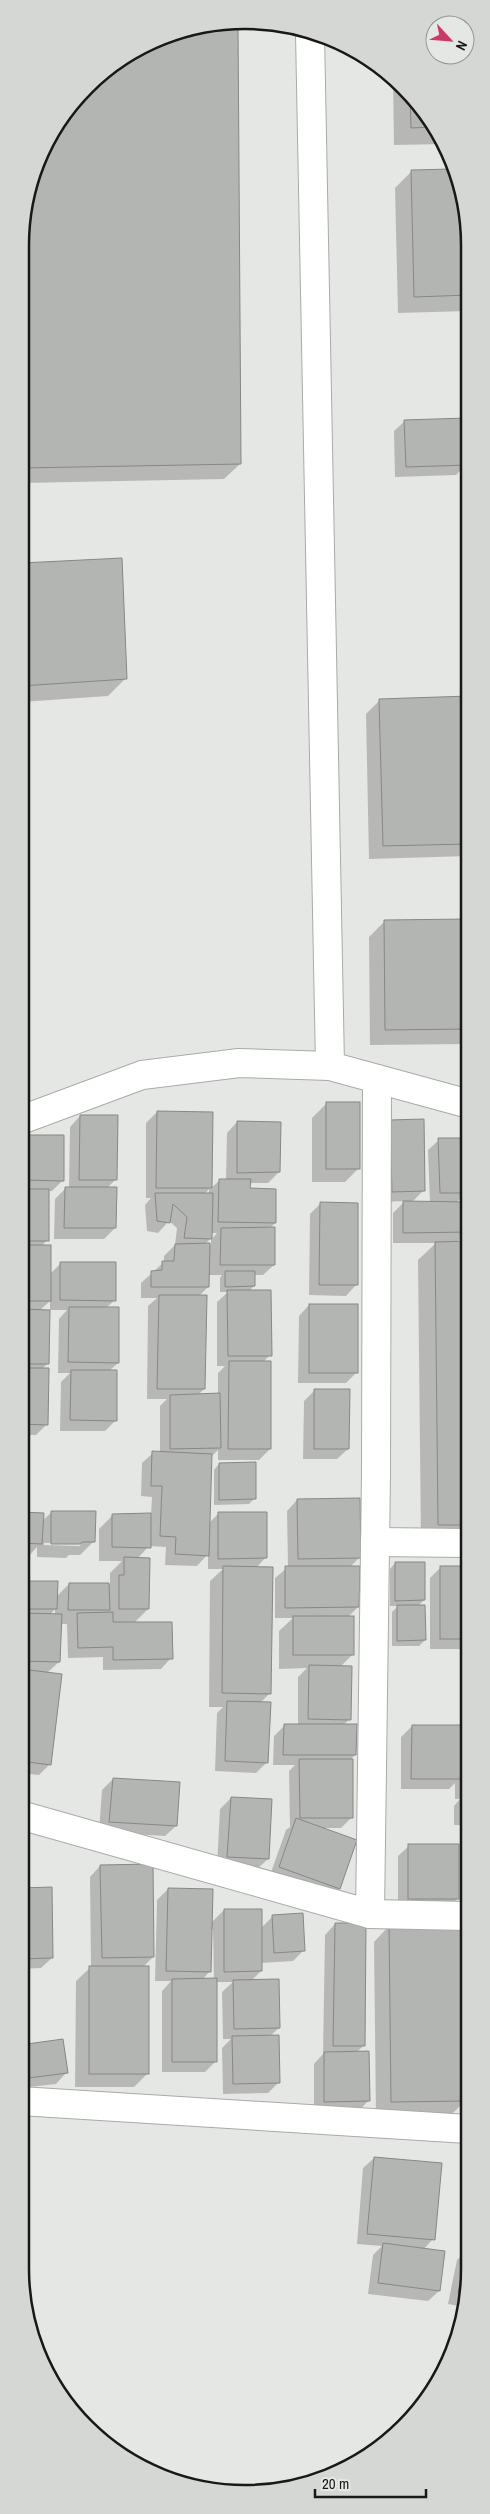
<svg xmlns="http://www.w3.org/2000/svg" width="490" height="2514" viewBox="0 0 490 2514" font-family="'Archivo Narrow',sans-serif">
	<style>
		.shadow { fill: #0003; fill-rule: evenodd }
		.building { fill: #b3b5b2; stroke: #868885 }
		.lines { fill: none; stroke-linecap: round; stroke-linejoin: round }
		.minor-casing { stroke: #a9aba8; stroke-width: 30 }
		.minor { stroke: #fff; stroke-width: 28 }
		.rim { fill: none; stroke: #181917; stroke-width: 2.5 }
	</style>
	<rect width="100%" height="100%" fill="#e5e7e4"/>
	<g class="shadow">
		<path d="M236,24L240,464L224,479L22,483V216L50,133L108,67L186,28Z"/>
		<path d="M393,78L404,86L445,144L394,145Z"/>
		<path d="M453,170L469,230V311L398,313L395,188L412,171Z"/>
		<path d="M405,421L467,464L456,475L395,477L394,431Z"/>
		<path d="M121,559L126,678L108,696L21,702L22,564Z"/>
		<path d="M469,698V856L369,859L366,714L380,700Z"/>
		<path d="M469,920V1044L370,1045L369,937L384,922Z"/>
		<path d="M326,1104L359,1168L345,1182H312V1118Z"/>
		<path d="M157,1112L211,1113L210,1189L220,1180H226L227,1133L237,1122L279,1172L268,1183H249V1189L275,1223L269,1229L274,1265L263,1275H254V1286L249,1291L270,1355L263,1362L270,1449L259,1460H218V1450L211,1457L209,1523L219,1513L266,1557L256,1568L270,1693L260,1703L267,1762L256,1773L215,1771L217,1713L223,1707H209L210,1581L223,1569H208V1554L197,1566L165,1565L166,1547L149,1546L137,1559L148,1609L133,1624L171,1658L161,1669L103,1670V1657L68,1658L67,1624H60L59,1662L47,1673L50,1764L39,1775L20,1773L21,1582H57L56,1597L69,1584H110V1573L122,1561H99V1529L113,1515H151L152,1497L141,1496L142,1463L153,1453H160V1406L167,1399H147L148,1306L157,1298H141V1283L164,1262V1256L175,1245L177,1228L169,1221L158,1233L147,1231L145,1205L151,1198H146V1123ZM209,1189V1195H204ZM211,1233H217L211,1240V1245H204L211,1238ZM208,1275H222L220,1278V1292H228L217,1302V1366H225L218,1373V1395H198L204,1389L199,1296L208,1287ZM55,1609V1615H50Z"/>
		<path d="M80,1116L116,1179L106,1189L115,1228L104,1239H54L55,1199L66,1188H69L70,1127Z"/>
		<path d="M391,1122L424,1190L411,1203H430L428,1150L439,1140L466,1174L469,1171V1238V1230L456,1243L469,1242V1542H421L418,1260L436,1243H393V1213L405,1201L382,1202ZM467,1192V1203H456Z"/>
		<path d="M21,1136L63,1180L52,1191H48L47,1240L41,1247L50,1274L61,1263L115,1300L106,1308L118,1363L109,1371L115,1421L105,1431H60L61,1382L70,1373H58L59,1319L67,1310H50V1301L39,1311L48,1363L42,1369L47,1424L36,1435H21Z"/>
		<path d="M320,1204L356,1285L346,1296L309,1295L310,1214Z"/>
		<path d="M309,1305L356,1373L346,1383H298L299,1316Z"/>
		<path d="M314,1391L348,1449L337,1459H303L304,1401Z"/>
		<path d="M21,1451L24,1501L21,1505Z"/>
		<path d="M219,1464L255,1498L249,1504L214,1505V1470Z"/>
		<path d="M297,1500L360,1557L350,1567L358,1607L348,1617L353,1654L340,1667L350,1719L343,1725L355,1755L350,1760L352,1817L341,1828H321L355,1841L339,1889L328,1899L269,1878L286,1830L290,1827L289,1771L295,1765H273L274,1736L285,1725H298V1677L307,1668L279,1669V1631L293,1618H275V1578L288,1567L287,1511Z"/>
		<path d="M52,1512L94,1541L80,1555H69L66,1558L37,1557V1547L27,1558L21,1557V1513L43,1514L42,1521ZM44,1543H82L80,1546L44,1545Z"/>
		<path d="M395,1563L424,1600L418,1606L425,1640L419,1646H392V1612L398,1606H390V1569Z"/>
		<path d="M441,1567H469V1649H430V1578Z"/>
		<path d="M412,1726L460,1737L468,1729V1825H454V1806L460,1799H455V1783L449,1789H401V1737ZM460,1768H465L460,1773Z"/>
		<path d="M113,1779L176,1826L165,1836L99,1832L102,1790Z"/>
		<path d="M231,1798L268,1859L257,1869L217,1867L220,1809Z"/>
		<path d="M468,1831V1909H463L465,1835Z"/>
		<path d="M409,1846L458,1898L447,1909H398V1856Z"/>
		<path d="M100,1866L153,1957L143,1967L148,2073L134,2087H75L76,1981L91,1967L90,1877Z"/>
		<path d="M20,1889L52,1958L41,1968L20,1969Z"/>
		<path d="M168,1889L211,1923L224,1910L261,1928L273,1916L303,1951L293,1961L261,1963V1971L251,1981L279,2028L270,2036L279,2082L268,2093L223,2094L222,2048L231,2039H223L222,1992L233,1982H216V2061L205,2072H162V1991L171,1981H155L157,1900ZM211,1929H213L214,1980H202L210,1971Z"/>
		<path d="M335,1924L363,2046L357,2052L368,2101L358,2112H314V2064L323,2054L325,1935Z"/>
		<path d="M389,1926L465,2101L449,2117L376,2118L374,1942Z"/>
		<path d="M20,2046L66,2073L56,2084L20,2088Z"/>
		<path d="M374,2158L433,2239L423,2250L439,2291L428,2301L368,2294L373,2255L382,2246L357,2244L363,2168Z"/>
		<path d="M468,2250V2298L465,2307L448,2304L457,2260Z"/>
	</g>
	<g class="building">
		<path d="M238,24L241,464L22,468V216L50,133L108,67L186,28Z"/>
		<path d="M410,95L434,127L411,128Z"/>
		<path d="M453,169L469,230V295L414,297L411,170Z"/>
		<path d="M467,418L468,465L406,467L404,420Z"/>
		<path d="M122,558L127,679L21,686L22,563Z"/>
		<path d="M469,696V844L383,846L379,699Z"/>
		<path d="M469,919V1029L385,1030L384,920Z"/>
		<rect x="326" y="1102" width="34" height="67"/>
		<path d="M157,1111L213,1112L212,1188H156Z"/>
		<path d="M80,1115H118L117,1180H79Z"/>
		<path d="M424,1119L425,1191L392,1192L390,1120Z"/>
		<path d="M237,1121L281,1122L280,1172L237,1173Z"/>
		<path d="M21,1135H64V1181L21,1180Z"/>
		<path d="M438,1138H467L468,1193H440Z"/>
		<path d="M219,1179H251L250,1188L276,1189V1223L218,1222Z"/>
		<path d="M65,1187H117L116,1228H64Z"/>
		<rect x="21" y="1189" width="28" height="52"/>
		<path d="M155,1193H213L212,1239L184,1238L187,1217L173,1204L170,1223L157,1221Z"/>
		<path d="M403,1201L469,1202L468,1232L403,1233Z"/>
		<path d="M320,1202L358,1203V1285H319Z"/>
		<path d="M275,1227V1265H220L221,1228Z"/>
		<path d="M469,1241V1525H438L435,1242Z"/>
		<path d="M210,1243L209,1287H151V1271L162,1270V1261H174L175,1244Z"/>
		<rect x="21" y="1245" width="30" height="56"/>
		<path d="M60,1262H116V1301L60,1300Z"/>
		<path d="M225,1271H255V1286L225,1287Z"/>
		<path d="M227,1290H271L272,1356H228Z"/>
		<path d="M159,1295H207L205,1389H157Z"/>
		<rect x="309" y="1304" width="49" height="69"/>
		<path d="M69,1307H119V1363L68,1362Z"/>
		<path d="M21,1309L50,1310L49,1364H21Z"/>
		<path d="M229,1361H271V1449H228Z"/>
		<path d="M21,1368H49L48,1425L21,1424Z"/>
		<path d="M71,1370H117V1421L70,1420Z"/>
		<path d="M314,1389H350L349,1449H314Z"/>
		<path d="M220,1393L221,1448L170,1449V1395Z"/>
		<path d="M21,1450H23L25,1502H21Z"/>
		<path d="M152,1451L212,1454L209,1556L175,1554L176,1537L160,1536L162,1486H151Z"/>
		<path d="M256,1462V1499L219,1500V1463Z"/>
		<path d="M360,1498L361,1558L298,1559L297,1499Z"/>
		<path d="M51,1511H96L95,1542H82L81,1544H51Z"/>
		<path d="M21,1512L44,1513L42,1544L21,1543Z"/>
		<path d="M218,1512H267V1558L218,1559Z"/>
		<path d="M151,1513V1548L112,1547V1514Z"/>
		<path d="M124,1557L150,1558L149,1609H119V1575H124Z"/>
		<path d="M395,1562H425V1600L395,1601Z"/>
		<path d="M223,1566L273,1567L271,1694L222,1693Z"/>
		<path d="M285,1566H360L359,1607L285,1608Z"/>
		<rect x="440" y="1566" width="29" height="73"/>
		<path d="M21,1581H58L57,1609H21Z"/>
		<path d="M69,1583H109L110,1610H68Z"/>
		<path d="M397,1605H425L426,1640L397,1641Z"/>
		<path d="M113,1612V1622H172L173,1659L113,1660V1647L78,1648L77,1613Z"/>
		<path d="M21,1613L62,1614L60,1662L21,1661Z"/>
		<rect x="293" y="1616" width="61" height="39"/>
		<path d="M309,1665L352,1666L351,1720L308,1719Z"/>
		<path d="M21,1669L62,1674L51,1765L20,1761Z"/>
		<path d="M227,1701L271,1702L268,1763L225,1761Z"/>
		<path d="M284,1724H357L356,1755H283Z"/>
		<path d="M412,1725H461V1779H411Z"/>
		<path d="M299,1759H353V1818H300Z"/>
		<path d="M113,1778L180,1782L177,1826L109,1822Z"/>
		<path d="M231,1797L272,1799L269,1859L227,1857Z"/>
		<path d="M296,1818L357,1840L340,1889L279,1867Z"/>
		<rect x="408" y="1844" width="51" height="55"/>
		<path d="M153,1864L154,1957L102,1958L100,1865Z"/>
		<path d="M52,1887L53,1958L20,1959V1888Z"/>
		<path d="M168,1888L213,1889L211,1972L166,1971Z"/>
		<path d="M224,1909H262V1971L224,1972Z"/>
		<path d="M303,1913L305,1951L274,1953L272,1915Z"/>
		<path d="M335,1923H366L365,2046H333Z"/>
		<path d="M464,1924L466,2101L391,2102L389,1925Z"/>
		<rect x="89" y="1966" width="60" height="108"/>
		<path d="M217,1978V2062H172V1979Z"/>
		<path d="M279,1979L280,2028L234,2029L233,1980Z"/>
		<path d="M279,2035L280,2083L233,2084L232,2036Z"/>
		<path d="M63,2039L68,2073L20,2079V2045Z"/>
		<path d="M369,2051L370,2101L324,2102V2052Z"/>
		<path d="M374,2157L442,2163L435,2240L367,2234Z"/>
		<path d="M383,2243L445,2251L440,2291L378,2283Z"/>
		<path d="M467,2248H468V2295L458,2293Z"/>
	</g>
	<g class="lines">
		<g class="minor-casing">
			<g id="minor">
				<path d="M310,33L330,1066"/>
				<path d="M21,1120L142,1075L239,1063L330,1066L469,1104"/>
				<path d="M375,1542L469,1543"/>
				<path d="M20,1815L370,1914L468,1916"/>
				<path d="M370,1914L376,1475L377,1079"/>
				<path d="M20,2101L468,2129"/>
			</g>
		</g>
		<use href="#minor" class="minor"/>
	</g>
	<path d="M0 0H490V2514H0ZM245 29H245A216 216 0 0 1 461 245V2269A216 216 0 0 1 245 2485H245A216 216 0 0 1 29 2269V245A216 216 0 0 1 245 29Z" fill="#d5d7d4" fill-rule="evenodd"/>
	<path class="rim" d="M245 29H245A216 216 0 0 1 461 245V2269A216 216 0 0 1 245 2485H245A216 216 0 0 1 29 2269V245A216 216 0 0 1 245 29Z"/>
	<g transform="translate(450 40) rotate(116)"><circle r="24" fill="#e5e7e4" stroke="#939592"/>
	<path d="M0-4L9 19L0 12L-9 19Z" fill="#c93b66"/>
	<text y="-8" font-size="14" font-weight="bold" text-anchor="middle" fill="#181917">N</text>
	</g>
	<path d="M315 2489v8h111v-8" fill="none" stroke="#181917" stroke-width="2.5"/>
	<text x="322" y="2489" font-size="15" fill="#181917" stroke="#e5e7e4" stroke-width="4" paint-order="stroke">20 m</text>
</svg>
